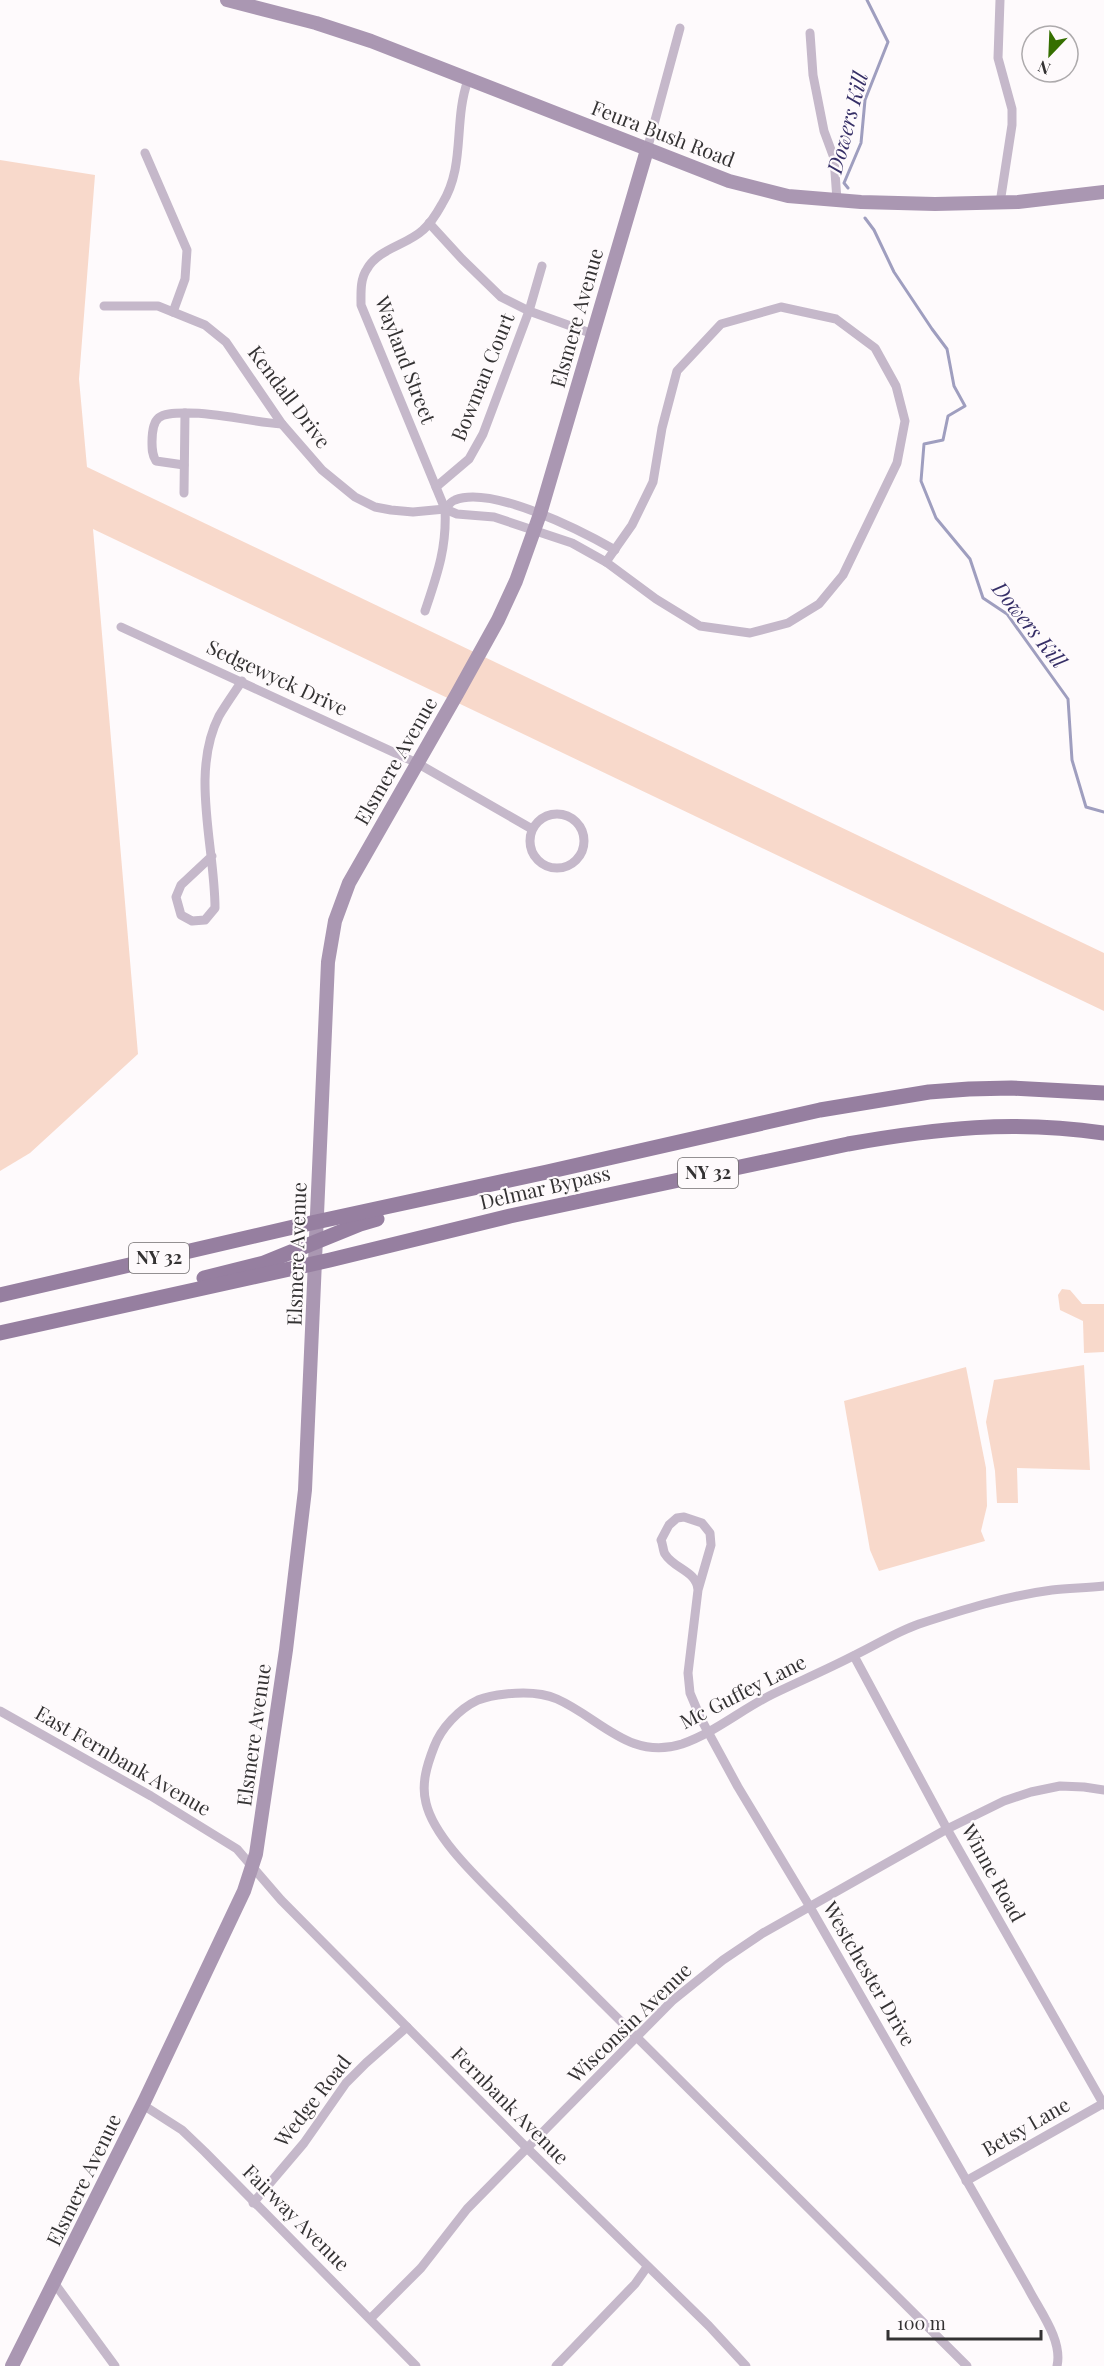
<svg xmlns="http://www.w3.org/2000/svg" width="1104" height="2366" viewBox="0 0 1104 2366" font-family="'Playfair Display',serif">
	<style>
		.green { fill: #f8d9cb }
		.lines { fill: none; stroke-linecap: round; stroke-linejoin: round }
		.stream { stroke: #9f9ebf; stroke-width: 3 }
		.minor { stroke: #c5b8ca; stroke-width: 9 }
		.secondary { stroke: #aa97b2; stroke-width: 14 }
		.primary { stroke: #967fa0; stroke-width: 15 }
		.labels { text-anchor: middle; stroke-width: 4.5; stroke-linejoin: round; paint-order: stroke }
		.shield { fill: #fefafc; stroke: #716e6f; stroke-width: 1.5 }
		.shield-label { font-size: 18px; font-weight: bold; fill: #343233 }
		.street-label { font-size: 20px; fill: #343233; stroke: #fefafc }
		.water-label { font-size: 21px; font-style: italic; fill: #362f67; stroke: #fefafc }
	</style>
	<rect width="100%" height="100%" fill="#fefafc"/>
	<g class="green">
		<path d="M0,160L95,175L79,379L87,467L1104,953V1011L93,529L138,1054L30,1153L0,1171Z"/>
		<path d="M1062,1289L1070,1290L1082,1304H1104V1352L1084,1353L1083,1321L1060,1310L1058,1295Z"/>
		<path d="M1084,1365L1090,1470L1017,1468L1018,1503H997L995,1471L986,1422L994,1380Z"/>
		<path d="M966,1367L986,1468L987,1506L981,1531L985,1541L879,1571L870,1550L844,1401Z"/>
	</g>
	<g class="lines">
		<g class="stream">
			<path d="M848,188L844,183L861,143L865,100L888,42L867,0"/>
			<path d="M865,218L874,230L894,272L932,329L947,349L954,386L965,406L948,416L943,440L924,444L921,481L936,518L970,559L983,598L1007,614L1068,699L1072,760L1086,807L1104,812"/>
		</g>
		<g class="minor">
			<path d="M810,33L813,75L824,131L834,158L837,200"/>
			<path d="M647,150L680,28"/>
			<path d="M145,153L187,250L185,279L173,312"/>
			<path d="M1000,203L1012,125V109L998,58L1000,0"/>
			<path d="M429,223L462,259L501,297L529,311L593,334"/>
			<path d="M104,306H158L205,325L226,342L282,424L322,470L355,497L375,507L391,510L413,512L445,509L457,514L494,517L572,543L606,562"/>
			<path d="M781,307L836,319L875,348L896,386L905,421L897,463L843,575L819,604L788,623L750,633L700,626L656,599L606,562L632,525L653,482L662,428L677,371L721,324Z"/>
			<path d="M184,465L156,461C152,455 152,449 152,442C152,416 159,413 185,413"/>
			<path d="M436,487L469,459L483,434L529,311L542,266"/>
			<path d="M184,493L185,413C218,412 249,422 282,424"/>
			<path d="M445,509C448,506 451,501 455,500C492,485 582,531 615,550"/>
			<path d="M425,611C437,575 447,548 445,509L361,305C361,293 360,279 367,269C378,249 407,245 423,230C430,224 437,213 442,204C466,165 453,122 468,80"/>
			<path d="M121,627L417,763L532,829"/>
			<circle cx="557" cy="841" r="27"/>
			<path d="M212,856L181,885L176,897L181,915L192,921L205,920L215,908C215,847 190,773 219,716C226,704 234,693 242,681"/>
			<path d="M698,1590C697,1571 674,1569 665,1554C663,1551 663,1544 661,1540L669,1525L677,1518L684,1517L702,1523L710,1533L711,1545L698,1590L688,1673L690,1693L701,1719L738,1787L810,1907L1028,2288C1039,2310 1063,2340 1057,2366"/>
			<path d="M854,1656L947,1829L1104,2105"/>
			<path d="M0,1711L151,1796L237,1849L281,1900L528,2149L709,2326L746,2366"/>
			<path d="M143,2105L182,2130L205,2152L416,2366"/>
			<path d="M966,2181L1104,2103"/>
			<path d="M253,2203L304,2143L346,2083L366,2063L407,2027"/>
			<path d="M55,2284L115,2366"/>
			<path d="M371,2318L421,2268L467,2209L672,2001L723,1960L763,1933L947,1829L1004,1801L1031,1792L1060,1786L1084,1787L1104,1790"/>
			<path d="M556,2366L635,2284L647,2267"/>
			<path d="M967,2366L516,1917C489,1888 435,1842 426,1803C421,1784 427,1765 434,1747C441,1728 459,1709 478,1700C486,1697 497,1695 506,1694C524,1692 541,1692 557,1699C600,1718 630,1761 682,1744C716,1732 742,1709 773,1694C800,1681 828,1669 855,1655C876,1645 896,1632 919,1624C962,1610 1006,1596 1052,1590C1069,1588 1087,1588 1104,1586"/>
		</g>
		<g class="secondary">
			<path d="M227,0L316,23L371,41L729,181L788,196L861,202L935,204L1018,202L1104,192"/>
			<path d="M12,2366L145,2100L244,1891L256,1854L286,1650L305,1490L328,962L335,921L349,883L457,694L498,620L516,581L540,514L647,150"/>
		</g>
		<g class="primary">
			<path d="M204,1278L264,1263L360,1224L377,1219"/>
			<path d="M0,1295L302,1225L547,1172L820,1110L929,1092L969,1089L1011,1088L1104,1093"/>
			<path d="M0,1333L330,1260L510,1216L848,1144C938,1128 1013,1120 1104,1133"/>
		</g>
	</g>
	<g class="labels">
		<g class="shield">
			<rect x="678" y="1158" width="60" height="30" rx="4.5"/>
			<rect x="129" y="1243" width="60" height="30" rx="4.5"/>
		</g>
		<g class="shield-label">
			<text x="708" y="1179">NY 32</text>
			<text x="159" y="1264">NY 32</text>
		</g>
		<g class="street-label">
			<text transform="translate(663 134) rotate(21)" y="7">Feura Bush Road</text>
			<text transform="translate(577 318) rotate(-74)" y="7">Elsmere Avenue</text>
			<text transform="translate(405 360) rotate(69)" y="7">Wayland Street</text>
			<text transform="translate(483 377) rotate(-68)" y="7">Bowman Court</text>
			<text transform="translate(289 397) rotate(53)" y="7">Kendall Drive</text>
			<text transform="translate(277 678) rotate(25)" y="7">Sedgewyck Drive</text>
			<text transform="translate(396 761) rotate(-60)" y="7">Elsmere Avenue</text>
			<text transform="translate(545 1188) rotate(-13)" y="7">Delmar Bypass</text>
			<text transform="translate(297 1254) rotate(-88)" y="7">Elsmere Avenue</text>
			<text transform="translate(743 1692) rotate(-27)" y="7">Mc Guffey Lane</text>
			<text transform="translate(254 1735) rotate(-82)" y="7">Elsmere Avenue</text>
			<text transform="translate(123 1761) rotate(30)" y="7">East Fernbank Avenue</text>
			<text transform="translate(993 1873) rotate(61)" y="7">Winne Road</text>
			<text transform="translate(869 1974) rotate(60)" y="7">Westchester Drive</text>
			<text transform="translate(630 2023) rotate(-44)" y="7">Wisconsin Avenue</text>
			<text transform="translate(313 2101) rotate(-52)" y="7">Wedge Road</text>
			<text transform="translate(510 2106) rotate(45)" y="7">Fernbank Avenue</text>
			<text transform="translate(1026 2127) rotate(-30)" y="7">Betsy Lane</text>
			<text transform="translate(84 2180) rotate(-64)" y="7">Elsmere Avenue</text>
			<text transform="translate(296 2218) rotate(45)" y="7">Fairway Avenue</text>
		</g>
		<g class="water-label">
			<text transform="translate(848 123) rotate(-75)" y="7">Dowers Kill</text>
			<text transform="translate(1029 625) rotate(51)" y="7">Dowers Kill</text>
		</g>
	</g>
	<g transform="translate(1050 54) rotate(203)"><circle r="28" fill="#fefafc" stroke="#adaaac" stroke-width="1.5"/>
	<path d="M0-4.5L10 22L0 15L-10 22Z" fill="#356f00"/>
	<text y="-9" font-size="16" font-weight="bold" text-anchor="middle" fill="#343233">N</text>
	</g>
	<path d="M888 2330v9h153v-9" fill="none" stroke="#343233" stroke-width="3"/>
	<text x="897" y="2330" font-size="18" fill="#343233" stroke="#fefafc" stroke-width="4.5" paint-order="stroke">100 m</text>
</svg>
